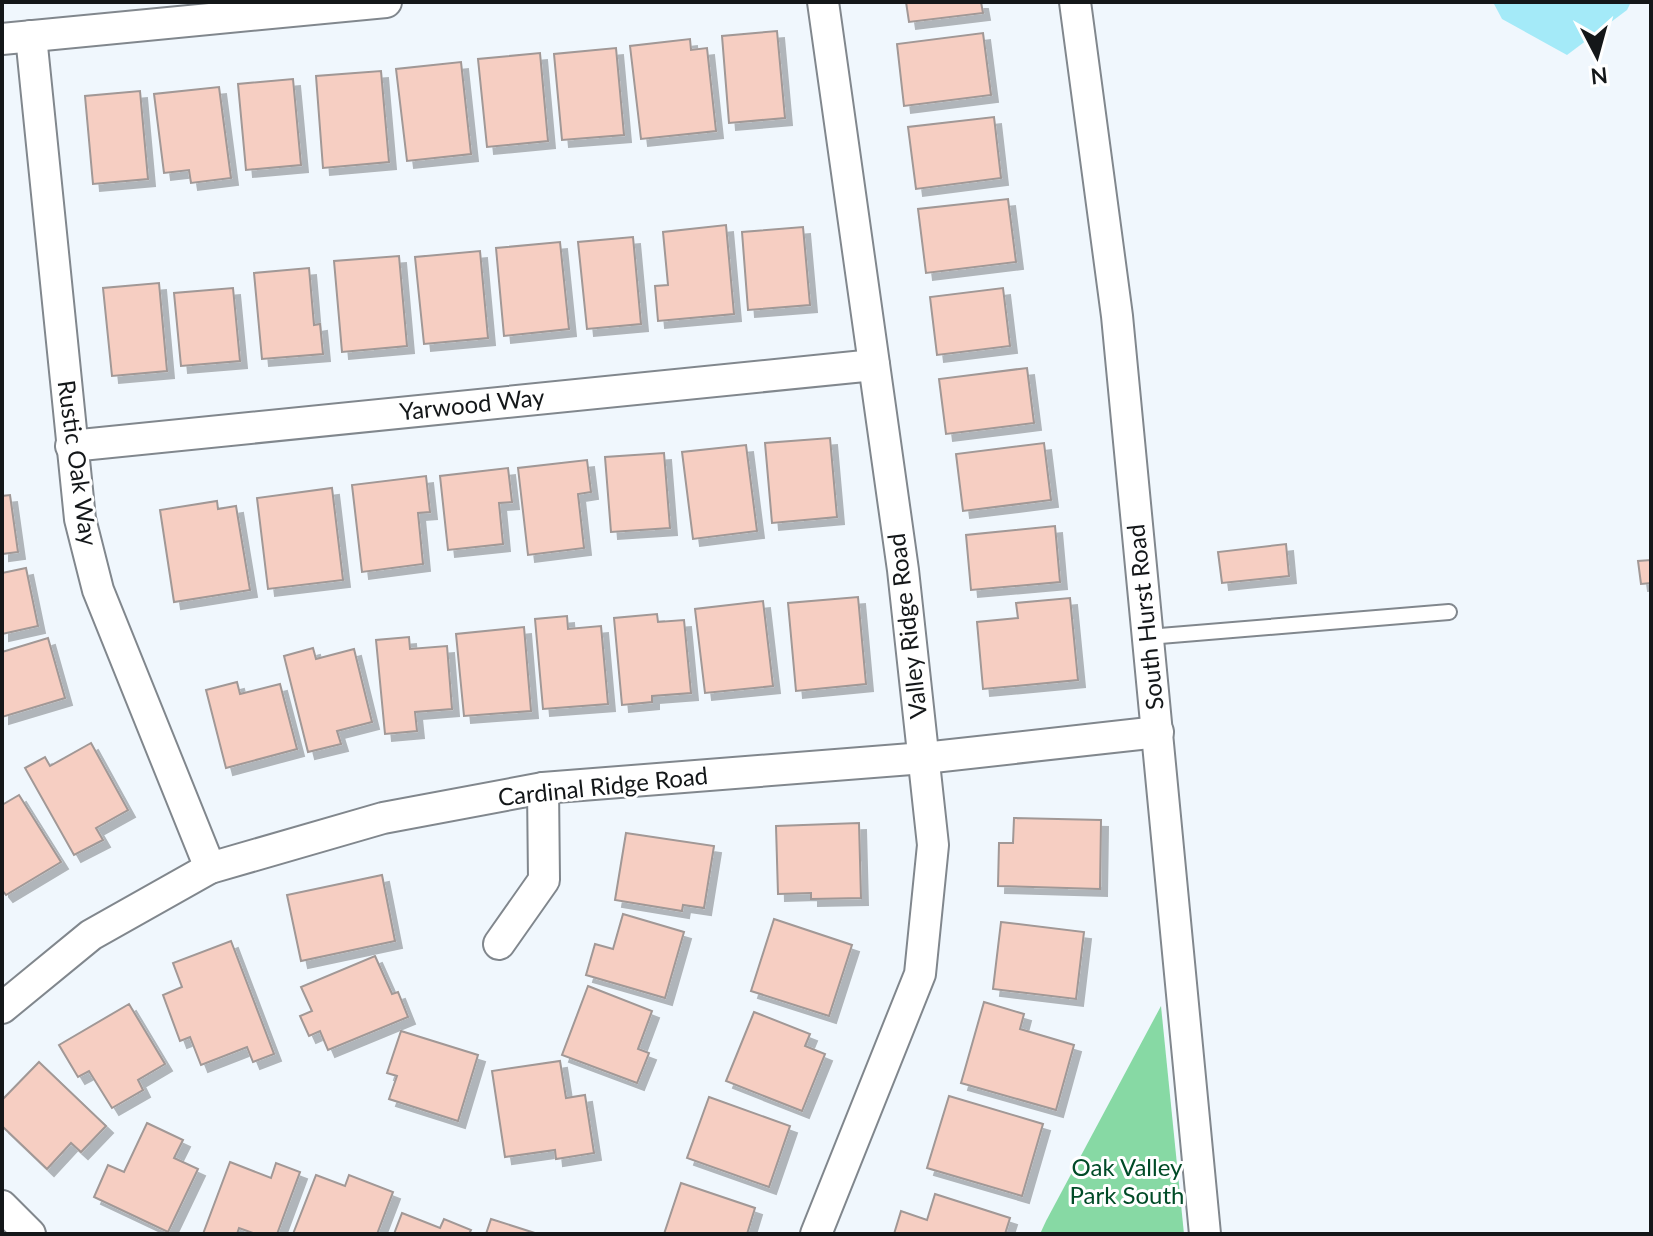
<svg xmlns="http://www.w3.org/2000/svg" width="1653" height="1236" viewBox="0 0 1653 1236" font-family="Lato,sans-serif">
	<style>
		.green { fill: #87d9a4 }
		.water { fill: #a4eaf8 }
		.building { fill: #f6cec2; stroke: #a19896; stroke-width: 2; filter: url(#shadow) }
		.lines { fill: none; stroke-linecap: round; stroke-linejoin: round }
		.service-casing { stroke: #81878d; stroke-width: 18 }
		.minor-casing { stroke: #81878d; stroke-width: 34 }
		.service { stroke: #fff; stroke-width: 14 }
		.minor { stroke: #fff; stroke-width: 30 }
		.labels { text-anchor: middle; stroke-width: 6; stroke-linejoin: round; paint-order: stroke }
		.street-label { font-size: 24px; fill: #141719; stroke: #fff }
		.park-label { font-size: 24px; fill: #004b27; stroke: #fff }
	</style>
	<defs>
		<filter id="shadow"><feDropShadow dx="7" dy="7" stdDeviation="0" flood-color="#0004"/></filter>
	</defs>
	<rect width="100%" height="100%" fill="#f0f7fd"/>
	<path class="green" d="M1161,1006L1184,1234H1040L1046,1221Z"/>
	<path class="water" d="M1493,2H1631L1627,10L1567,55L1502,19Z"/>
	<g class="building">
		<path d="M906,2H981L983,13L909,22Z"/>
		<path d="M777,31L785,118L729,123L722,36Z"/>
		<path d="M983,33L991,95L904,106L897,44Z"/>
		<path d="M690,39L691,50L707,48L716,131L641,139L630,46Z"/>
		<path d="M616,48L624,135L562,140L554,54Z"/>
		<path d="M540,53L548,141L487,147L478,59Z"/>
		<path d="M461,62L471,154L407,161L396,69Z"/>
		<path d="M381,71L389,162L323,168L316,76Z"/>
		<path d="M293,79L301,165L246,170L238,84Z"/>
		<path d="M219,87L231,178L191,183L189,170L164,173L154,94Z"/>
		<path d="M140,91L148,179L93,184L85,96Z"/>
		<path d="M994,117L1001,178L916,189L908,127Z"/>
		<path d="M1008,199L1016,262L926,273L918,209Z"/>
		<path d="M726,225L734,314L658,321L655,286L668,285L663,232Z"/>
		<path d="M803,227L810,305L748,310L742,232Z"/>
		<path d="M633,237L641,324L587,329L578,242Z"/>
		<path d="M560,242L569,329L504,336L496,248Z"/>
		<path d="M480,251L488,338L424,344L415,257Z"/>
		<path d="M399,256L407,346L342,352L334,261Z"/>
		<path d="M309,268L314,325L320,324L323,354L262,359L254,273Z"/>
		<path d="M159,283L167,371L112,376L103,288Z"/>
		<path d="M233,288L240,361L181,366L174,293Z"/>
		<path d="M1003,288L1010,346L937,355L930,297Z"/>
		<path d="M1027,368L1034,423L946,434L939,379Z"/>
		<path d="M830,438L837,517L772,523L765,443Z"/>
		<path d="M1044,443L1051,500L963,511L956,454Z"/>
		<path d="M746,445L757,531L693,539L682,452Z"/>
		<path d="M664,453L670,528L611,532L605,457Z"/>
		<path d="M587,460L591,492L578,494L584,548L528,555L518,468Z"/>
		<path d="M508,468L512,502L499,503L503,544L448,550L440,476Z"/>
		<path d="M426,476L430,512L418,513L423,564L362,572L352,485Z"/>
		<path d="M332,488L343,580L268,589L257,498Z"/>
		<path d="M10,495L18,552L2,554V496Z"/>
		<path d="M217,501L218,509L236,506L250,590L174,602L160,510Z"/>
		<path d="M1055,526L1060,582L971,590L966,535Z"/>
		<path d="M1286,544L1289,576L1222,583L1218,552Z"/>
		<path d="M1651,560V583L1641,584L1638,561Z"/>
		<path d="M26,568L38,626L2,634V573Z"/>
		<path d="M858,597L866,684L796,691L788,603Z"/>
		<path d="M1070,598L1078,680L983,689L977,622L1018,618L1016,603Z"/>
		<path d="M763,601L773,686L705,693L695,609Z"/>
		<path d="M657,614L658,622L684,620L691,693L652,696V702L622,705L614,618Z"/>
		<path d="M567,616L568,629L601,626L608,704L543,709L535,619Z"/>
		<path d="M524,627L531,711L464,716L456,634Z"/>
		<path d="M409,637L410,649L447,646L452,709L415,712L417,731L385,734L376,640Z"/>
		<path d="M48,638L65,698L2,717V652Z"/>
		<path d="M313,648L316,659L354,649L372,722L337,731L341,744L308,752L284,656Z"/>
		<path d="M237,682L240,694L280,684L297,749L226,768L206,690Z"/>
		<path d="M91,743L128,810L96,828L103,840L74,855L25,768L45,757L50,766Z"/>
		<path d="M19,795L61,862L6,895L2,890V805Z"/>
		<path d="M1014,818L1101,820L1100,889L998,886L999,843H1013Z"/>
		<path d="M859,823L861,898L811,899V893L778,894L776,826Z"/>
		<path d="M626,833L714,846L704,908L683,905L682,911L615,900Z"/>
		<path d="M382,875L395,941L301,961L287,895Z"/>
		<path d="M623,914L684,932L665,998L586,975L595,944L613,949Z"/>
		<path d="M774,919L852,945L829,1016L751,991Z"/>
		<path d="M1001,922L1084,932L1076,999L993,989Z"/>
		<path d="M231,941L274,1054L253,1062L247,1047L201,1065L190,1037L180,1041L163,995L182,987L173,963Z"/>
		<path d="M375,956L392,994L398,992L408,1017L328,1050L320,1031L309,1036L300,1016L312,1011L301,987Z"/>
		<path d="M588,986L652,1011L638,1049L649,1053L637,1083L562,1055Z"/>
		<path d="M984,1002L1024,1014L1020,1029L1074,1045L1056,1110L961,1083Z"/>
		<path d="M129,1004L165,1064L138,1080L143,1090L112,1108L89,1071L78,1077L59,1045Z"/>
		<path d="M754,1012L810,1034L805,1046L825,1054L802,1111L726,1081Z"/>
		<path d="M401,1031L478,1055L458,1121L389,1099L397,1076L387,1073Z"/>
		<path d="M560,1061L566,1098L585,1095L594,1153L556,1159L555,1150L505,1157L492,1071Z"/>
		<path d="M39,1062L106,1126L81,1152L71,1143L47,1169L2,1126V1100Z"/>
		<path d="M949,1096L1043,1124L1022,1196L927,1168Z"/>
		<path d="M709,1097L790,1126L769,1187L687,1158Z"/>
		<path d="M147,1123L183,1140L174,1158L198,1169L168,1232L94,1197L108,1165L124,1172Z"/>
		<path d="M230,1162L271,1178L276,1163L300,1172L277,1234H256L239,1228L237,1234H203Z"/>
		<path d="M316,1175L345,1186L349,1175L393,1192L377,1234H293Z"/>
		<path d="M681,1183L755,1208L747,1234H664Z"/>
		<path d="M935,1194L1010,1218L1005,1234H894L901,1211L927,1220Z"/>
		<path d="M402,1213L440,1228L444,1219L471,1230L469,1234H394Z"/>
		<path d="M491,1219L538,1234H486Z"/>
	</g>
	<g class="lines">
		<g class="service-casing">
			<path id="service" d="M1148,637L1449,612"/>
		</g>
		<g class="minor-casing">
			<g id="minor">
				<path d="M1075,2L1117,316L1205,1234"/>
				<path d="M31,36L80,519L98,590L210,868"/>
				<path d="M2,39L386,2"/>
				<path d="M71,446L874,365"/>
				<path d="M499,944L544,880L543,788"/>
				<path d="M2,1008L91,935L210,868L383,818L543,788L924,758L1158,732"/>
				<path d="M2,1206L30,1234"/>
				<path d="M816,1234L920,974L933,845L903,570L823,2"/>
			</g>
		</g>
		<use href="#service" class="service"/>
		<use href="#minor" class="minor"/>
	</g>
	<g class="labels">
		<g class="street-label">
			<text transform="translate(472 405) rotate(-6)" y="8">Yarwood Way</text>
			<text transform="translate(77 463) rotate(82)" y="8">Rustic Oak Way</text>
			<text transform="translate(1146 617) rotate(-96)" y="8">South Hurst Road</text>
			<text transform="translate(908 626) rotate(-97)" y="8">Valley Ridge Road</text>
			<text transform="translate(603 787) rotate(-6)" y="8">Cardinal Ridge Road</text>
		</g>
		<g class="park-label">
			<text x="1127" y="1176">Oak Valley<tspan x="1127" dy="28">Park South</tspan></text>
		</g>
	</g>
	<rect width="1653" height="1236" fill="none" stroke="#141719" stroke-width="8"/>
	<g transform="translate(1597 56) rotate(174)" stroke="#ffffff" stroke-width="6" paint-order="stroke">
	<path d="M0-6L14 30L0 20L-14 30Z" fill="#141719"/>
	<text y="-12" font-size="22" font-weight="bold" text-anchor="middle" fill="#141719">N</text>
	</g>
</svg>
